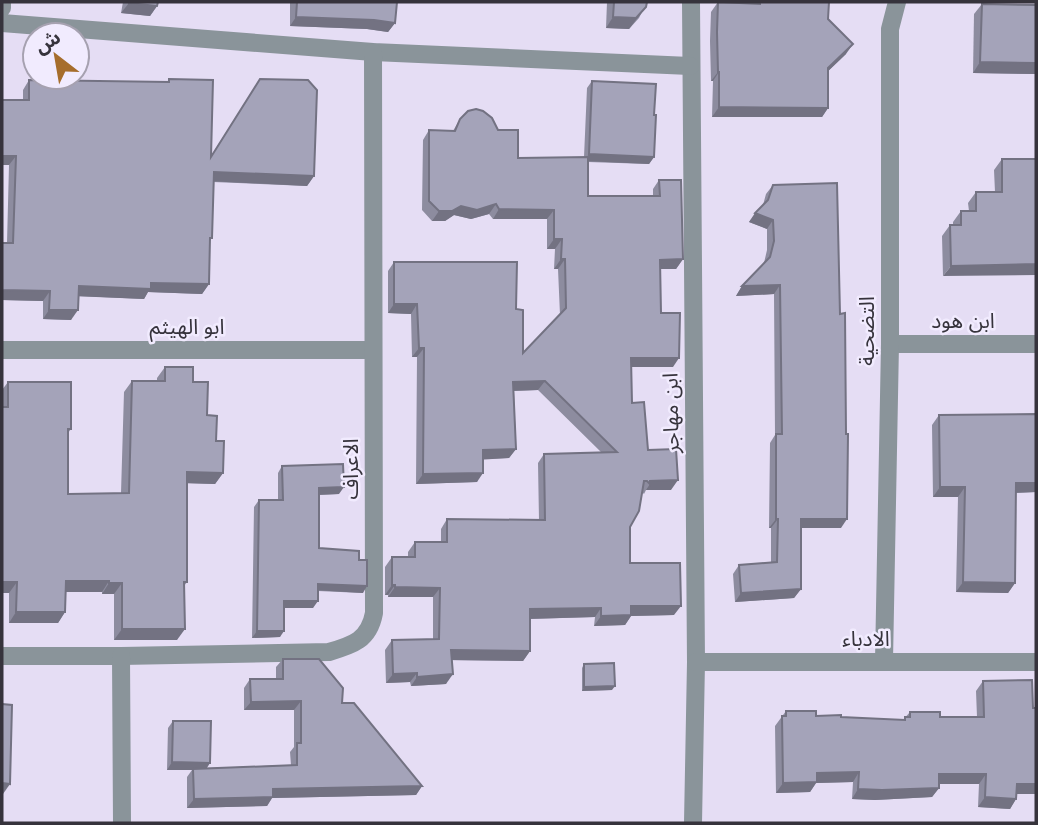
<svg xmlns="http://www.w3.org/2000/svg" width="1038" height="825" viewBox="0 0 1038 825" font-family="Quicksand,'Noto Sans Arabic',sans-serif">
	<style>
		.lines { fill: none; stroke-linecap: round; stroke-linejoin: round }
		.minor { stroke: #8a949a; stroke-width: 18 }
		.wall { fill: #8d8c9f }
		.shaded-wall { fill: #737282 }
		.building { fill: #a4a3b9; stroke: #737282; stroke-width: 2 }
		.labels { text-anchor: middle; stroke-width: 5; stroke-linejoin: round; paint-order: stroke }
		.street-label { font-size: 21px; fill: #36333c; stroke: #f1ebfe }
	</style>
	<rect width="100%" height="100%" fill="#e5ddf4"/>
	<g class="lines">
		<g class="minor">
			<path d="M691,2L696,662L693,823"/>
			<path d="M2,8V2"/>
			<path d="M2,23L373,52L690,66"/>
			<path d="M890,344H1036"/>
			<path d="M2,350H373"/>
			<path d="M2,656H121L329,652C353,645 369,640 374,613L373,52"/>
			<path d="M121,656L122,823"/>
			<path d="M884,661L890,344V29L897,2"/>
			<path d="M696,662H1036"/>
		</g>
	</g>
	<g class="wall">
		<path d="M123,2H158L157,6L150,16L121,13Z"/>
		<path d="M290,2H397L395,23L388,32L367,29L290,26Z"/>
		<path d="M607,2H647L639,18L629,29L606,28Z"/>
		<path d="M718,2L754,4V2H829L828,19L846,54L828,71V108L822,117H712L713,81H711L710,41L711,12Z"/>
		<path d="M982,4L1035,74L973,73L974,14Z"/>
		<path d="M169,79L211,156L260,79L314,176L307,186L213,182L212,238L210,240L209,284L202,294L148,292L144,299L79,296L71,320L43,319V301L2,300V243H7L9,165H2V100H23V90L29,80L167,82Z"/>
		<path d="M592,81L654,115V157L649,164L588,162V196H653V189L659,180L683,259L676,269H660L661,313L673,367H631L632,403L648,450L671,490H646L644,494L642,492L630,527V563L674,615L631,616L625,625L594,626L595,617L530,619V651L523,661L452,660L446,684L411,686L410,682L386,683L385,650L392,640L433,639V597H388V595H385V567L392,557H408V552L415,542H441V529L447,519L539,520L538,463L544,454L601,452L538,390L514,391L516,449L509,458L483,459L477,482L416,484L417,357H412L411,314L388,313V271L394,262L516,309L523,353L560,315L558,269H554L555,249H547V219H493L489,214L471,219L454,215L445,221H432L422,210L423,140L429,130L453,131L460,119L498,130L518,158L584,157L587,88Z"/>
		<path d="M1002,159H1036L943,276L942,236L950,225H953V222L961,211H969L968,203L976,192H995L994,170Z"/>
		<path d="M773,185L841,528H801V589L794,598L735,602L733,574L739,565L771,562V528H769L770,443L775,435L774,294L736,296L742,286L764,263L767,250V229L749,222L763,205L766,194Z"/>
		<path d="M165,367L193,382L207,415L216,441L223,473L215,484L187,483V582L184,586L177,640H114V594H102V592H66L65,612L58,623H9V593H2V390L8,382L71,429L68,433V494L121,493L124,392L132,381H157V378Z"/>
		<path d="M939,415L1036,492L1016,493L1015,583L1008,593L956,592L958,497H933L932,425Z"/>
		<path d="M282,466L339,494L319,495V548L359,560L363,593L318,591L313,608H284L280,637L252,638L254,507L259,500H278V473Z"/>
		<path d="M283,659L342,703L422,786L416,795L272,798L267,806L187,808V777L192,770H167L168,728L173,721L207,768L291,765L290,752L294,747V710H244V688L250,679H276V667Z"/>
		<path d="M584,664L612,690L582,691V668Z"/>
		<path d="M983,681L1036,794H1017L1016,799L1010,809L978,807L979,784H939V788L932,797L875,800L852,799L853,782L816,783L810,792L776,793L775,726L786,711L816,716L903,720L910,712L940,717H977L976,691Z"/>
	</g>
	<g class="shaded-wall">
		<path d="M129,3L157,6L150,16L121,13Z"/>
		<path d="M646,7L629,29L606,28L613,17Z"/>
		<path d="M296,17L374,20L395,23L388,32L367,29L290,26Z"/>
		<path d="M853,44L846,54L821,78L828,68Z"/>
		<path d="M980,62L1036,63V73L1035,74L973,73Z"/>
		<path d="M718,72H719L713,81H711Z"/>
		<path d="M719,107L828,108L822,117H712Z"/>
		<path d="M589,154L654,157L649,164L584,161Z"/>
		<path d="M2,156H16L9,165H2Z"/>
		<path d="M214,172L314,176L307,186L207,181Z"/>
		<path d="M496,204L489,214L471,219L454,215L445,221H432L439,211L461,206Z"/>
		<path d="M499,209L554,210L547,219H493Z"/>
		<path d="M755,213L773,220L767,229L749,222Z"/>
		<path d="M554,239H562L555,249H547Z"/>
		<path d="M561,259H565L558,269H554Z"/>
		<path d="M683,259L676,269H653L660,260Z"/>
		<path d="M1036,264V275L943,276L951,266Z"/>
		<path d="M151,283L209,284L202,294L148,292L144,299L72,296L79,286Z"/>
		<path d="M780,285L774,294L736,296L742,286Z"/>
		<path d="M2,290L50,291L43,301L2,300Z"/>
		<path d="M394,304H417L411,314L388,313Z"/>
		<path d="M49,310H78L71,320L43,319Z"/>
		<path d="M419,348H424L417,357H412Z"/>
		<path d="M631,358H679L673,367H625Z"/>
		<path d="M545,381L538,390L507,391L513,382Z"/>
		<path d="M516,449L509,458L476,460L483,450Z"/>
		<path d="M187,472L223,473L215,484L179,483Z"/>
		<path d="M483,473L477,482L416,484L423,474Z"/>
		<path d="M678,480L671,490H646L650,484V481Z"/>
		<path d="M1016,483H1036V492L1009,493Z"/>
		<path d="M344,487L339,494L314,495L319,488Z"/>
		<path d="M940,487H965L958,497H933Z"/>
		<path d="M776,519H778L771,528H769Z"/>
		<path d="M801,519H847L841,528H795Z"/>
		<path d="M66,581H109L102,592H58Z"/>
		<path d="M2,582H17L9,593H2Z"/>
		<path d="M963,582L1015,583L1008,593L956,592Z"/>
		<path d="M109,583H122L114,594H102Z"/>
		<path d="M318,584L367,586L363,593L313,590Z"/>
		<path d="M392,585H395L388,595H385Z"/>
		<path d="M395,587L440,588L433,597H388Z"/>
		<path d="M801,589L794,598L735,602L741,593Z"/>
		<path d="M284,601H318L313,608H279Z"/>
		<path d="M631,606H681L674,615L631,616L625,625L594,626L601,616Z"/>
		<path d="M601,608L595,617L524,619L530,609Z"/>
		<path d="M16,612H65L58,623H9Z"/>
		<path d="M122,629H185L177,640H114Z"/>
		<path d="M257,631H284L280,637L252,638Z"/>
		<path d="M451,650L530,651L523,661L444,660Z"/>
		<path d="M417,673L410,682L386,683L393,674Z"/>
		<path d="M453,674L446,684L411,686L417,677Z"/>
		<path d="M615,686L612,690L582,691L584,687Z"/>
		<path d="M301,701L294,710H244L251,702Z"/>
		<path d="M172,762L210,763L205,771L193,769L192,770H167Z"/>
		<path d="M859,772L853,782L816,783L810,792L776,793L783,783L817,773Z"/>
		<path d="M939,774H986L979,784H933Z"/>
		<path d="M2,783L10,784L3,794H2Z"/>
		<path d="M1017,784H1036V794H1010Z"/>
		<path d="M422,786L416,795L272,798L267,806L187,808L194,799L273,789Z"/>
		<path d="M939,788L932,797L875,800L852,799L858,789Z"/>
		<path d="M985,797L1016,799L1010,809L978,807Z"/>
	</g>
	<g class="building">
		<path d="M129,2H158L157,6L129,3Z"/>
		<path d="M297,2H397L395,23L374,20L296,17Z"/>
		<path d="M614,2H647L646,7L636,18L613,17Z"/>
		<path d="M718,2L760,4V2H829L828,19L853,44L828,68V108L719,107V72H718L717,32Z"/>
		<path d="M982,4L1036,5V63L980,62Z"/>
		<path d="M169,79L213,80L211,157L260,79L308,80L317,90L314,176L214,172L212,238H210L209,284L151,283V289L79,286L78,310H49L50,291L2,290V243H13L16,156H2V100H29V80L169,82Z"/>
		<path d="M592,81L656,84L654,115H656L654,157L589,154Z"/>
		<path d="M476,109L483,111L492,118L498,130H518V158L588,157V196H660L659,180H681L683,259L660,260L661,313H680L679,358H631L632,403L644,402L648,450L676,449L678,480L650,481V484L647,481H644L639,511L630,527V563H680L681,606H631V615L601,616V608L530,609V651L451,650L453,674L417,677V673L393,674L392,640L439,639L440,588L395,587V585H392V557H415V542H447V519L545,520L544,454L617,452L545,381L513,382L516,449L483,450V473L423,474L424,348H419L417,304H394V262H517L516,309L523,310V353L566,308L565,259H561L562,239H554V210L499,209L496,204L477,210L461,206L452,211H439L429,201V130L455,131L460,119L468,111Z"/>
		<path d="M1002,159H1036V264L951,266L950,225H961V211H976V192H1002Z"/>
		<path d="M837,183L840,314L845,313L846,434H848L847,519H801V589L741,593L739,565L777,562L778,519H776V434H782L780,285L742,286L770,257L774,241L773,220L755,213L768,200L773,185Z"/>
		<path d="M165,367H193V382H208L207,415L217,416L216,441H224L223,473L187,472V582H184L185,629H122V583H109V581H66L65,612H16L17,582H2V407H8V382H71V429H68V494L129,493L132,381H165Z"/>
		<path d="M1036,414V483H1016L1015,583L963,582L965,487H940L939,415Z"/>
		<path d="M343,464L344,487L319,488V548L359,551V560H367V586L318,584V601H284V631H257L259,500H283L282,466Z"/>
		<path d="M283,659H319L343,688L342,703H354L422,786L273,789V797L194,799L193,769L297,765V743H301V701L251,702L250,679H283Z"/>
		<path d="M614,663L615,686L584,687V664Z"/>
		<path d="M1032,680L1033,708H1036V784H1017L1016,799L985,797L986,774H939V788L882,790L858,789L859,772L817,773V782L783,783L782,716H786V711H816V716L841,715V717L905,720V717H910V712H940V717H984L983,681Z"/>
		<path d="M2,704L12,705L10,784L2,783Z"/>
		<path d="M173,721H211L210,763L172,762Z"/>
	</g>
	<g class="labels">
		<g class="street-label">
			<text x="963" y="328">ابن هود</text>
			<text x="187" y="334">ابو الهيثم</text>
			<text transform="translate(867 331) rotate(-90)" y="7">التضحية</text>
			<text transform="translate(671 413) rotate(-91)" y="7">ابن مهاجر</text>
			<text transform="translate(351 469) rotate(-90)" y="7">الاعراف</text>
			<text x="866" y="646">الادباء</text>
		</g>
	</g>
	<rect width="1038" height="825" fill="none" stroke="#36333c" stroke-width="7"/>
	<g transform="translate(56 56) rotate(329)"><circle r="33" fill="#f1ebfe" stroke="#a6a1b0" stroke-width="2"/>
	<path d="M0-5L12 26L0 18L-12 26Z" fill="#a66d2c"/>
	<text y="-10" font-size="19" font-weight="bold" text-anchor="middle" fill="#36333c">ش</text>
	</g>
</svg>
